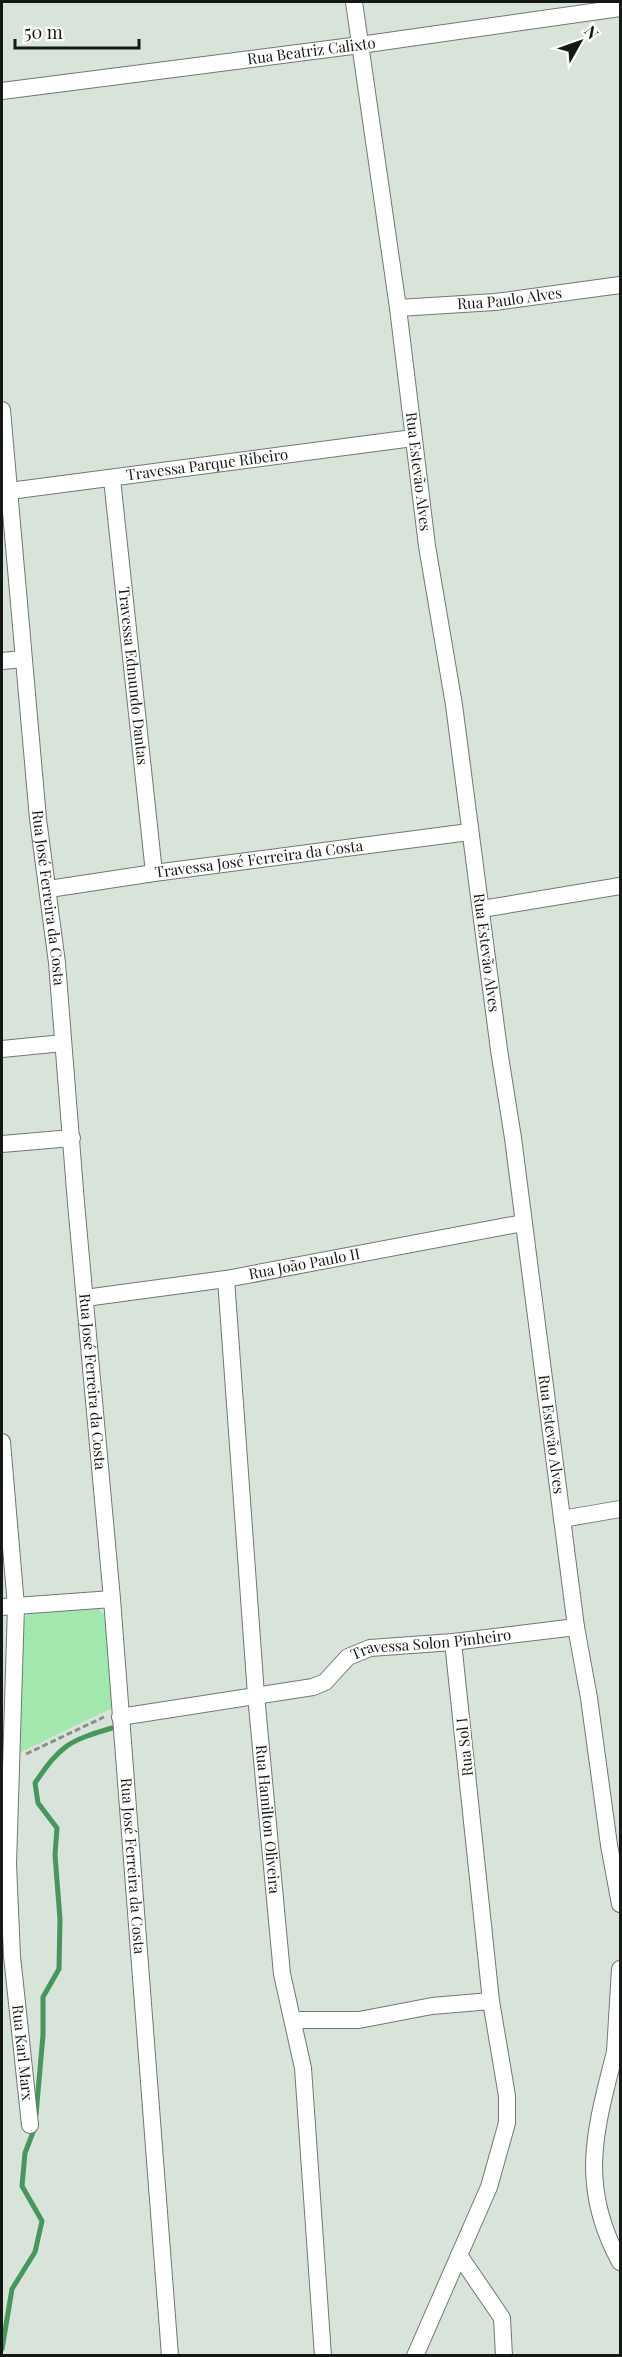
<svg xmlns="http://www.w3.org/2000/svg" width="622" height="2357" viewBox="0 0 622 2357" font-family="'Playfair Display',serif">
	<style>
		.green { fill: #a1e7ae }
		.lines { fill: none; stroke-linecap: round; stroke-linejoin: round }
		.stream { stroke: #47965b; stroke-width: 5 }
		.minor-casing { stroke: #6f7970; stroke-width: 18 }
		.path { stroke: #879088; stroke-width: 3; stroke-dasharray: 6 3; stroke-linecap: butt }
		.minor { stroke: #fff; stroke-width: 16 }
		.labels { text-anchor: middle; stroke-width: 4.5; stroke-linejoin: round; paint-order: stroke }
		.street-label { font-size: 15px; fill: #151915; stroke: #fff }
	</style>
	<rect width="100%" height="100%" fill="#d8e4da"/>
	<path class="green" d="M96,1606L109,1619L114,1707L19,1753L23,1619L31,1612Z"/>
	<g class="lines">
		<g class="stream">
			<path d="M36,2115L43,2035V1997L59,1969L60,1919L55,1855L57,1828L38,1803L35,1783C61,1745 68,1741 112,1728"/>
			<path d="M2,2349L12,2289L35,2252L42,2221L22,2186L25,2153L35,2127"/>
		</g>
		<g class="minor-casing">
			<g id="minor">
				<path id="s1" d="M354,2L398,308L427,546L454,705L499,1050L513,1138L576,1627L589,1698L609,1845L620,1904"/>
				<path id="s2" d="M2,91L360,45L620,8"/>
				<path id="s3" d="M398,308L495,302L620,285"/>
				<path id="s4" d="M2,410L38,819L57,963L76,1203L112,1599L170,2356"/>
				<path id="s5" d="M112,479L154,873"/>
				<path id="s6" d="M2,492L413,438"/>
				<path d="M2,661L23,659"/>
				<path id="s7" d="M49,889L154,873L469,832"/>
				<path d="M482,909L620,886"/>
				<path d="M2,1049L63,1043"/>
				<path d="M2,1144L72,1138"/>
				<path id="s8" d="M226,1279L256,1695L282,1974L303,2068L323,2356"/>
				<path id="s9" d="M85,1298L226,1279L523,1223"/>
				<path id="s10" d="M2,1442L16,1606L8,1864L12,1956L30,2125"/>
				<path d="M562,1519L620,1509"/>
				<path d="M2,1607L112,1599"/>
				<path id="s11" d="M120,1717L313,1687L325,1682L348,1657L370,1648L453,1642L576,1627"/>
				<path d="M620,1969L615,2052L620,2056"/>
				<path d="M293,2020H359L432,2006L491,2001"/>
				<path d="M615,2052C595,2131 578,2185 620,2262"/>
				<path d="M459,2255L502,2318L504,2356"/>
				<path d="M415,2356L489,2187L507,2123V2096L491,2001L453,1642"/>
			</g>
		</g>
		<path class="path" d="M26,1754L104,1717"/>
		<use href="#minor" class="minor"/>
	</g>
	<g class="labels">
		<g class="street-label">
			<text dy="5" stroke="none"><textPath href="#s2" startOffset="312">Rua Beatriz Calixto</textPath></text>
			<text dy="5" stroke="none"><textPath href="#s3" startOffset="112">Rua Paulo Alves</textPath></text>
			<text dy="5" stroke="none"><textPath href="#s6" startOffset="207">Travessa Parque Ribeiro</textPath></text>
			<text dy="5" stroke="none"><textPath href="#s1" startOffset="474">Rua Estevão Alves</textPath></text>
			<text dy="5" stroke="none"><textPath href="#s5" startOffset="198">Travessa Edmundo Dantas</textPath></text>
			<text dy="5" stroke="none"><textPath href="#s7" startOffset="212">Travessa José Ferreira da Costa</textPath></text>
			<text dy="5" stroke="none"><textPath href="#s4" startOffset="490">Rua José Ferreira da Costa</textPath></text>
			<text dy="5" stroke="none"><textPath href="#s1" startOffset="960">Rua Estevão Alves</textPath></text>
			<text dy="5" stroke="none"><textPath href="#s9" startOffset="222">Rua João Paulo II</textPath></text>
			<text dy="5" stroke="none"><textPath href="#s4" startOffset="976">Rua José Ferreira da Costa</textPath></text>
			<text dy="5" stroke="none"><textPath href="#s1" startOffset="1446">Rua Estevão Alves</textPath></text>
			<text dy="5" stroke="none"><textPath href="#s11" startOffset="327">Travessa Solon Pinheiro</textPath></text>
			<text transform="translate(465 1747) rotate(-96)" y="5">Rua Sol I</text>
			<text dy="5" stroke="none"><textPath href="#s8" startOffset="542">Rua Hamilton Oliveira</textPath></text>
			<text dy="5" stroke="none"><textPath href="#s4" startOffset="1462">Rua José Ferreira da Costa</textPath></text>
			<text dy="5" stroke="none"><textPath href="#s10" startOffset="612">Rua Karl Marx</textPath></text>
		</g>
	</g>
	<rect width="622" height="2357" fill="none" stroke="#151915" stroke-width="6"/>
	<g transform="translate(580 42) rotate(50)" stroke="#ffffff" stroke-width="4.5" paint-order="stroke">
	<path d="M0-4.5L10 22L0 15L-10 22Z" fill="#151915"/>
	<text y="-9" font-size="16" font-weight="bold" text-anchor="middle" fill="#151915">N</text>
	</g>
	<path d="M15 39v9h124v-9" fill="none" stroke="#151915" stroke-width="3"/>
	<text x="24" y="39" font-size="18" fill="#151915" stroke="#ffffff" stroke-width="4.5" paint-order="stroke">50 m</text>
</svg>
